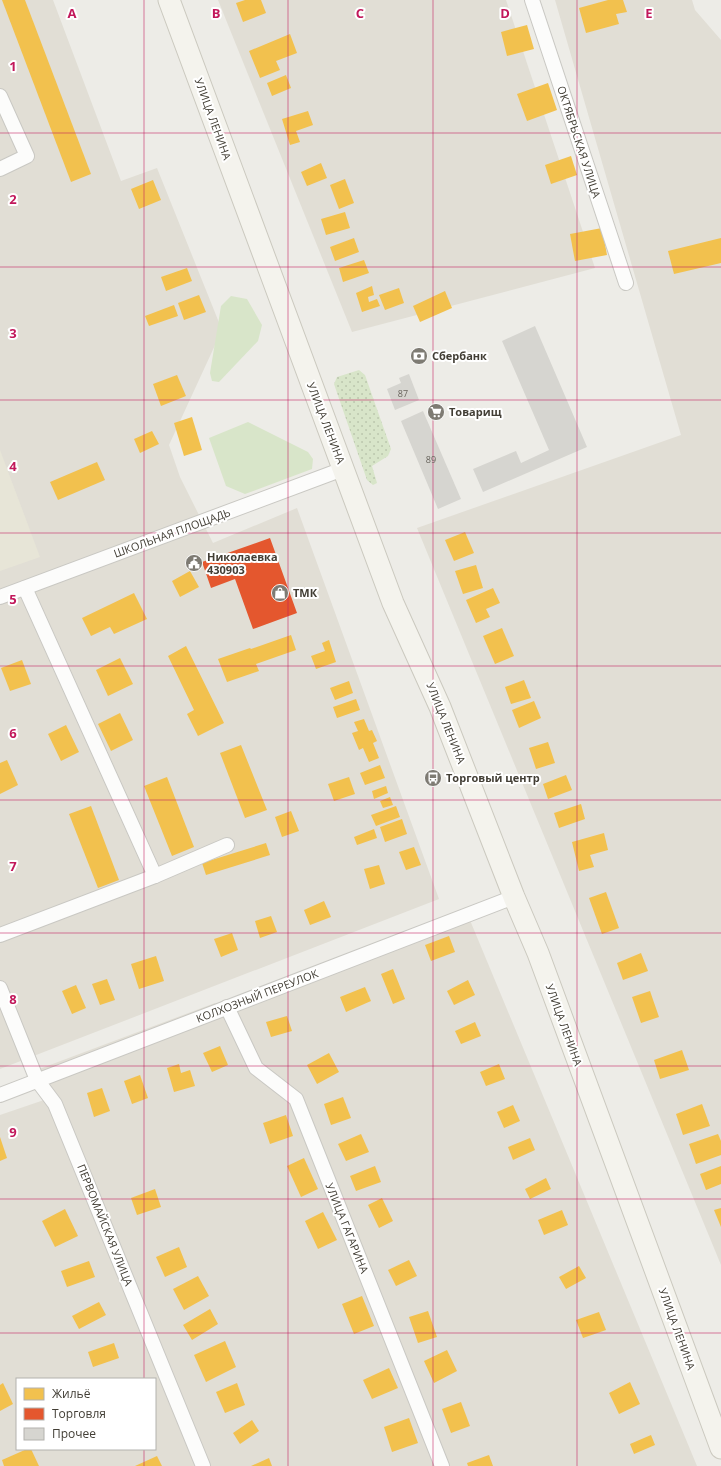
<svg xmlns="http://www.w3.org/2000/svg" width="721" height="1466" viewBox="0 0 721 1466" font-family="'Open Sans',sans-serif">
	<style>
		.residential { fill: #e1ded5; fill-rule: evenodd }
		.education { fill: #e7e5d7 }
		.grass { fill: url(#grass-dots) }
		.green { fill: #d8e5c9 }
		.homes { fill: #f2c14e }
		.shops { fill: #e4572e }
		.building { fill: #d6d5d0 }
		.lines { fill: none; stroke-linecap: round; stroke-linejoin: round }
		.street-casing { stroke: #c9c8c3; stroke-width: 16 }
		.secondary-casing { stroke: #cbc9bf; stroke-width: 23 }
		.street { stroke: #fcfcfb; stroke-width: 14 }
		.secondary { stroke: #f4f3ed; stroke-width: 21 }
		.grid { fill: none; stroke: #c2185b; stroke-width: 1; stroke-opacity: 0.55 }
		.labels { text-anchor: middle; stroke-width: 4; stroke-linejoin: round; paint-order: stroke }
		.number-label { font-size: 9px; fill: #68645c }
		.street-label { font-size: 11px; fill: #423e35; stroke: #fff }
		.poi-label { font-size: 11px; font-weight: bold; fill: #423e35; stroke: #fff; text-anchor: start }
		.grid-label { font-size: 13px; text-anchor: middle; font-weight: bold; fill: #c2185b; stroke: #fff; stroke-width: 4; stroke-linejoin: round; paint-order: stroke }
	</style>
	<defs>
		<pattern id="grass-dots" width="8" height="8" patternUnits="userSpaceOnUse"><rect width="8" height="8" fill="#d8e5c9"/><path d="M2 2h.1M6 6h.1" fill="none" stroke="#bbc6ad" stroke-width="1.8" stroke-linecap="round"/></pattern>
	</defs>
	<rect width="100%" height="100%" fill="#edece7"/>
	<g class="residential">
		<path d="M0,0H53L121,181L157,168L222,330L169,445L180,477L213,543L297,508L439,899L0,1069Z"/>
		<path d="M218,0H506L595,268L352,332Z"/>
		<path d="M555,0H692L695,10L721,40V1265L417,528L681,435Z"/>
		<path d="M467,913L697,1466H0V1115L44,1100L34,1071L215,1003L228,1020L222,1005ZM17,1379H155V1449H17Z"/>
	</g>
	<path class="education" d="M0,450L40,557L0,571Z"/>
	<path class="grass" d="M359,370L365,375L391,449L388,456L372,466L377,483L373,485L367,480L334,384L337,377Z"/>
	<g class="green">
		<path d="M231,296L247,299L262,325L258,341L219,382L212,381L210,373L221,306Z"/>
		<path d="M248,422L308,452L313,459L312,469L245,494L226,486L209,438Z"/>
	</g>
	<g class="homes">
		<path d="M2,0H25L91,174L71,182Z"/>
		<path d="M245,0H261L266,13L243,22L236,3Z"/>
		<path d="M608,0H623L627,12L616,14L619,24L586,33L579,8Z"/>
		<path d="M527,25L534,49L507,56L501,32Z"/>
		<path d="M290,34L297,53L276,61L280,70L260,78L249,51Z"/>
		<path d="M286,75L291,88L272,96L267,83Z"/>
		<path d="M548,83L557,110L527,121L517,94Z"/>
		<path d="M308,111L313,125L296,131L300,142L290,145L282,119Z"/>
		<path d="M571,156L577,175L551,184L545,165Z"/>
		<path d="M321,163L327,178L307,186L301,172Z"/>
		<path d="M345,179L354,203L339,209L330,185Z"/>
		<path d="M153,180L161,200L139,209L131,189Z"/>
		<path d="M345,212L350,228L326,235L321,219Z"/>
		<path d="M602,228L607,255L575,261L570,234Z"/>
		<path d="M354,238L359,252L335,261L330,247Z"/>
		<path d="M721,238V263L674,274L668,251Z"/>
		<path d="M364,260L369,273L343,282L339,268Z"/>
		<path d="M187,268L192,281L166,291L161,277Z"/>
		<path d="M372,286L374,295L368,297L369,302L377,299L380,306L362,312L356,293Z"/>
		<path d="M399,288L404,303L385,310L379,295Z"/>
		<path d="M445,291L452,308L420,322L413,306Z"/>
		<path d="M199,295L206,312L184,320L178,303Z"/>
		<path d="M174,305L178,316L149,326L145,316Z"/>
		<path d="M177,375L186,396L161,406L153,384Z"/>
		<path d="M192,417L202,450L184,456L174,423Z"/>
		<path d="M152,431L159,444L140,453L134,439Z"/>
		<path d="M97,462L105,480L58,500L50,482Z"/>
		<path d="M465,532L474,553L454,561L445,540Z"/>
		<path d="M476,565L483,588L463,594L455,571Z"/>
		<path d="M190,571L199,587L180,597L172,581Z"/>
		<path d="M493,588L500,603L486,609L490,617L476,623L466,600Z"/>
		<path d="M134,593L147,619L114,634L110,627L91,636L82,618Z"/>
		<path d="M502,628L514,656L495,664L483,636Z"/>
		<path d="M291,635L296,650L256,664L259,671L227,682L218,659L250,648L251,649Z"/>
		<path d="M329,640L336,662L316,669L311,656L325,651L322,643Z"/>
		<path d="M186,646L224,723L198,736L187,714L194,710L168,656Z"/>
		<path d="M120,658L133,684L108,696L96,670Z"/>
		<path d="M22,660L31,684L10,691L1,668Z"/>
		<path d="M524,680L531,698L511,704L505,687Z"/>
		<path d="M349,681L353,693L335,700L330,688Z"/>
		<path d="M356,699L360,710L337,718L333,707Z"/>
		<path d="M534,701L541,718L519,728L512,710Z"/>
		<path d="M120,713L133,740L111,751L98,724Z"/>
		<path d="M364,719L369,731L372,730L377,741L373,743L379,758L369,762L363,748L359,750L352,733L358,731L354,722Z"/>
		<path d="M66,725L79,752L61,761L48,734Z"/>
		<path d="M548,742L555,763L536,769L529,748Z"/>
		<path d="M241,745L267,810L245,818L220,753Z"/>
		<path d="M7,760L18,785L0,794V763Z"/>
		<path d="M380,765L385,778L365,785L360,773Z"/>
		<path d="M566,775L572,790L548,799L543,784Z"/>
		<path d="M167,777L194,847L172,856L144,786Z"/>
		<path d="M349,777L355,794L334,801L328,784Z"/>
		<path d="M386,786L388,793L374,799L372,791Z"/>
		<path d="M390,797L393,805L383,808L380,801Z"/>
		<path d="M581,804L585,819L559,828L554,813Z"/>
		<path d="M91,806L119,880L98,888L69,814Z"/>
		<path d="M396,806L400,817L376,826L371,815Z"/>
		<path d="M291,811L299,831L282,837L275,817Z"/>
		<path d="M402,819L407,834L385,842L380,827Z"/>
		<path d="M374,829L377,838L357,845L354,837Z"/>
		<path d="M604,833L608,850L590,855L594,867L579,871L572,842Z"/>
		<path d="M266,843L270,855L206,875L202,863Z"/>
		<path d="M414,847L421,865L406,870L399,852Z"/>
		<path d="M379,865L385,884L370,889L364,869Z"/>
		<path d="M606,892L619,928L602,934L589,898Z"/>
		<path d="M324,901L331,917L310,925L304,910Z"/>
		<path d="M271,916L277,932L260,938L255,921Z"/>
		<path d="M232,933L238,950L221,957L214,939Z"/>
		<path d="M449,936L455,952L431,961L425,945Z"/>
		<path d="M641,953L648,971L623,980L617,963Z"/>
		<path d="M156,956L164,981L139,989L131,964Z"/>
		<path d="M393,969L405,999L393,1004L381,974Z"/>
		<path d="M107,979L115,1000L100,1005L92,984Z"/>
		<path d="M468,980L475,995L454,1005L447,991Z"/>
		<path d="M76,985L86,1008L72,1014L62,991Z"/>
		<path d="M365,987L371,1001L346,1012L340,997Z"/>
		<path d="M650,991L659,1017L641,1023L632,997Z"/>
		<path d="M287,1016L292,1031L271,1037L266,1022Z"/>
		<path d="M475,1022L481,1036L461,1044L455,1031Z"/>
		<path d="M220,1046L228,1065L212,1072L203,1053Z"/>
		<path d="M682,1050L689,1070L660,1079L654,1060Z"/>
		<path d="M329,1053L339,1072L317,1084L307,1065Z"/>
		<path d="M179,1064L181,1073L190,1070L195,1086L174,1092L167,1068Z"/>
		<path d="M499,1064L505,1079L486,1086L480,1072Z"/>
		<path d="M140,1075L148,1098L132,1104L124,1081Z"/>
		<path d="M102,1088L110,1111L94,1117L87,1093Z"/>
		<path d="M343,1097L351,1118L331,1125L324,1104Z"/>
		<path d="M702,1104L710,1126L683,1135L676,1114Z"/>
		<path d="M513,1105L520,1121L504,1128L497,1112Z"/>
		<path d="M286,1115L293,1136L270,1144L263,1123Z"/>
		<path d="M361,1134L369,1152L346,1161L338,1144Z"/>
		<path d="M718,1134L721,1141V1155L696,1164L689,1144Z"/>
		<path d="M0,1137L7,1158L0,1161Z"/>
		<path d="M530,1138L535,1150L513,1160L508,1147Z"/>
		<path d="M304,1158L318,1189L301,1197L287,1166Z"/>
		<path d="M375,1166L381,1182L356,1191L350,1176Z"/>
		<path d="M721,1166V1184L706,1190L700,1174Z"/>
		<path d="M546,1178L551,1189L530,1199L525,1189Z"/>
		<path d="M155,1189L161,1207L137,1215L131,1198Z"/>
		<path d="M382,1198L393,1221L379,1228L368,1205Z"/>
		<path d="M721,1208V1227L714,1210Z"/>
		<path d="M65,1209L78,1236L55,1247L42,1221Z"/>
		<path d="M562,1210L568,1225L544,1235L538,1220Z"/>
		<path d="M323,1212L337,1240L318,1249L305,1221Z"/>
		<path d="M179,1247L187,1267L165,1277L156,1257Z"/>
		<path d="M409,1260L417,1276L396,1286L388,1270Z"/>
		<path d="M89,1261L95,1277L67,1287L61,1271Z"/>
		<path d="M579,1266L586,1278L566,1289L559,1277Z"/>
		<path d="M198,1276L209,1296L184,1310L173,1289Z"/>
		<path d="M362,1296L374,1326L354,1334L342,1304Z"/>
		<path d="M99,1302L106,1315L79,1329L72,1316Z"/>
		<path d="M210,1309L218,1324L192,1340L183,1325Z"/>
		<path d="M428,1311L437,1337L418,1343L409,1317Z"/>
		<path d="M599,1312L606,1330L583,1338L576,1320Z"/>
		<path d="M225,1341L236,1367L206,1382L194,1355Z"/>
		<path d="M114,1343L119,1358L93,1367L88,1352Z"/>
		<path d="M447,1350L457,1371L434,1383L424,1361Z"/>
		<path d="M389,1368L398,1388L372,1399L363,1380Z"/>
		<path d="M630,1382L640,1404L619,1414L609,1393Z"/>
		<path d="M3,1383L13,1404L0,1411V1385Z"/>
		<path d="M237,1383L245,1405L225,1413L216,1392Z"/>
		<path d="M461,1402L470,1426L451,1433L442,1409Z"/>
		<path d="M409,1418L418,1443L392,1452L384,1427Z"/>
		<path d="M252,1420L259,1431L240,1444L233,1433Z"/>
		<path d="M651,1435L655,1445L634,1454L630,1444Z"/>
		<path d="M27,1449H31L39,1466H4L2,1460Z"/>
		<path d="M489,1455L493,1466H468L467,1463Z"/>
		<path d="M157,1456L162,1466H135Z"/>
		<path d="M269,1458L272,1466H251Z"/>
	</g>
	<path class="shops" d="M270,538L297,613L253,629L235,579L211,588L202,562Z"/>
	<g class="building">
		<path d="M535,326L587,447L483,492L473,469L516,451L521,463L549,450L502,341Z"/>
		<path d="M409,374L419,400L395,410L387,389L401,383L399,378Z"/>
		<path d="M423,411L461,499L438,509L401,421Z"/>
	</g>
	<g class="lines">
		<g class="street-casing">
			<g id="street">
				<path d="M532,0L626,283"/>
				<path d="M0,96L27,156L0,169"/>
				<path d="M25,588L155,876"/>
				<path d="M0,597L343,469"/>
				<path d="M0,935L155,876L227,845"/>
				<path d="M0,988L37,1080L55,1104L203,1466"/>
				<path d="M227,1007L256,1068L296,1099L442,1466"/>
				<path d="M0,1095L514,897"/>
			</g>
		</g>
		<g class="secondary-casing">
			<path id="secondary" d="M169,0L393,603L440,707L514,897L538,953L721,1448"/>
		</g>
		<use href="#street" class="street"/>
		<use href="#secondary" class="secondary"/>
	</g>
	<path class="grid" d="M144,0V1379M288,0V1466M433,0V1466M577,0V1466M0,133H721M0,267H721M0,400H721M0,533H721M0,666H721M0,800H721M0,933H721M0,1066H721M0,1199H721M0,1333H721M144,1449V1466"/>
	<defs>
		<g id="bank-disc" transform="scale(0.9)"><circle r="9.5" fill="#7e7b73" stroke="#fff"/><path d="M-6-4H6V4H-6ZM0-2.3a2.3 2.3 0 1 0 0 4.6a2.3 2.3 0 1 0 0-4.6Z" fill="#fff"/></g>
		<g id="supermarket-disc" transform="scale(0.9)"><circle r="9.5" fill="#7e7b73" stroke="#fff"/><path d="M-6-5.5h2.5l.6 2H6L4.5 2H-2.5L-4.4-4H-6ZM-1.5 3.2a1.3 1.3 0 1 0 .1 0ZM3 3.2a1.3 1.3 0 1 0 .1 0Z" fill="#fff"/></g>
		<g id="civic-disc" transform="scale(0.9)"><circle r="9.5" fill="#7e7b73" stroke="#fff"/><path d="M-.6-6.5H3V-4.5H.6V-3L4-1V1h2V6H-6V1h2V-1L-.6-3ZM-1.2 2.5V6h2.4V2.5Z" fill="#fff"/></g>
		<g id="shop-disc" transform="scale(0.9)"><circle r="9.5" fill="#7e7b73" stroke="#fff"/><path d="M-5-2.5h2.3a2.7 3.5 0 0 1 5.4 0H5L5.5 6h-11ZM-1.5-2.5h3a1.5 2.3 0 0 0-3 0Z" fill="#fff"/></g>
		<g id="bus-disc" transform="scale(0.9)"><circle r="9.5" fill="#7e7b73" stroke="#fff"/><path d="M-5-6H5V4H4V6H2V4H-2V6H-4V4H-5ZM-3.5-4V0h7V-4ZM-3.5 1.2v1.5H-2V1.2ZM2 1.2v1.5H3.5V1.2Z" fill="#fff"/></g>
	</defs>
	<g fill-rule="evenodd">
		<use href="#bank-disc" x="419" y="356"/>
		<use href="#supermarket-disc" x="436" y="412"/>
		<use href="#civic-disc" x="194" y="563"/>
		<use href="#shop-disc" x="280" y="593"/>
		<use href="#bus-disc" x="433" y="778"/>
	</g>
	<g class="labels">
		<g class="number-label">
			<text x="403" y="397">87</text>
			<text x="431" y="463">89</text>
		</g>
		<g class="street-label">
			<text transform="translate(213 119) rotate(70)" y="4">УЛИЦА ЛЕНИНА</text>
			<text transform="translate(579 142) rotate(72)" y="4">ОКТЯБРЬСКАЯ УЛИЦА</text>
			<text transform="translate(326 423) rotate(69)" y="4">УЛИЦА ЛЕНИНА</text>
			<text transform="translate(172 533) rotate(-20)" y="4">ШКОЛЬНАЯ ПЛОЩАДЬ</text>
			<text transform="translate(446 723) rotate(68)" y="4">УЛИЦА ЛЕНИНА</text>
			<text transform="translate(257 996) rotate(-21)" y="4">КОЛХОЗНЫЙ ПЕРЕУЛОК</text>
			<text transform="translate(564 1025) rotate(70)" y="4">УЛИЦА ЛЕНИНА</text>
			<text transform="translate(105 1225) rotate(68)" y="4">ПЕРВОМАЙСКАЯ УЛИЦА</text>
			<text transform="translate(347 1228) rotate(68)" y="4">УЛИЦА ГАГАРИНА</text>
			<text transform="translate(677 1329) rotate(70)" y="4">УЛИЦА ЛЕНИНА</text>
		</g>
		<g class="poi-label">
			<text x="432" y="360">Сбербанк</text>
			<text x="449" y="416">Товарищ</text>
			<text x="207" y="561">Николаевка<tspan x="207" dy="13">430903</tspan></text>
			<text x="293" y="597">ТМК</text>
			<text x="446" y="782">Торговый центр</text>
		</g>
	</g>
	<g class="grid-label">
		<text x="72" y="18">A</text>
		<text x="216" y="18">B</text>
		<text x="360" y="18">C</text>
		<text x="505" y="18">D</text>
		<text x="649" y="18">E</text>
		<text x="13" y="71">1</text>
		<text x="13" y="204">2</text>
		<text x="13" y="338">3</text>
		<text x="13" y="471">4</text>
		<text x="13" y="604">5</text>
		<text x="13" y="738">6</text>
		<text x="13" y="871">7</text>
		<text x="13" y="1004">8</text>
		<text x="13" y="1137">9</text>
	</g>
	<rect x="16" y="1378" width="140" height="72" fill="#ffffff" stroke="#b3b2ae"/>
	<rect x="24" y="1388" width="20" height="12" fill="#f2c14e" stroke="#b3b2ae"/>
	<text x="52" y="1398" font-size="12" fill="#423e35">Жильё</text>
	<rect x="24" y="1408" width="20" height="12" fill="#e4572e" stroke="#b3b2ae"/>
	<text x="52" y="1418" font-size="12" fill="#423e35">Торговля</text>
	<rect x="24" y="1428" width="20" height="12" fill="#d6d5d0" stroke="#b3b2ae"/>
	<text x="52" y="1438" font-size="12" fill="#423e35">Прочее</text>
</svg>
